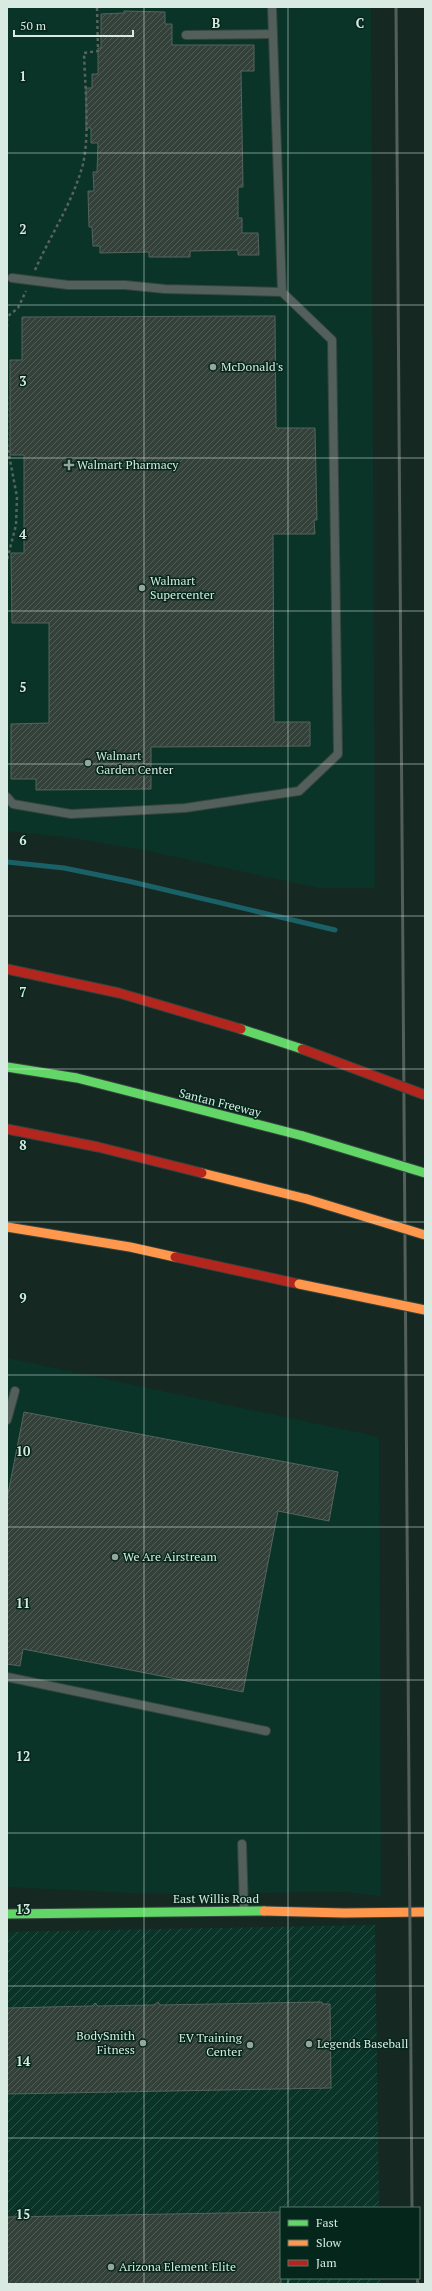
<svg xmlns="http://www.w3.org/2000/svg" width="432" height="2291" viewBox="0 0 432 2291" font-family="'PT Serif',serif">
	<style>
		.built { fill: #0b3428 }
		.industrial { fill: url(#industrial-furrows) }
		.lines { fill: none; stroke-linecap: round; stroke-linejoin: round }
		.stream { stroke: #1a6067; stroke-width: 5 }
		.building { fill: url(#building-hatch); stroke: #56635d }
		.lane-casing { stroke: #36443f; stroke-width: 10 }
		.fast-casing { stroke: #36443f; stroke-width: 11 }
		.slow-casing { stroke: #36443f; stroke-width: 11 }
		.jam-casing { stroke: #36443f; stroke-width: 11 }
		.path { stroke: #57645e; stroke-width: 2.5; stroke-dasharray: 3 3; stroke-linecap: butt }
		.lane { stroke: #525f5a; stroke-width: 8 }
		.fast { stroke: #63d668; stroke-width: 9 }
		.slow { stroke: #ff974d; stroke-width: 9 }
		.jam { stroke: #b3261e; stroke-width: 9 }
		.rail { stroke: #525f5b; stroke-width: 3 }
		.fast-bridge-casing { stroke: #36443f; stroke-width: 11; stroke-linecap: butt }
		.slow-bridge-casing { stroke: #36443f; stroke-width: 11; stroke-linecap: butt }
		.jam-bridge-casing { stroke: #36443f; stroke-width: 11; stroke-linecap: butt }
		.fast-bridge { stroke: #63d668; stroke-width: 9 }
		.slow-bridge { stroke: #ff974d; stroke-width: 9 }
		.jam-bridge { stroke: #b3261e; stroke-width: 9 }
		.grid { fill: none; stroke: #d8eae2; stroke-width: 1; stroke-opacity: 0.55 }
		.poi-dot { fill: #94a69f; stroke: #04261b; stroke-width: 1.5 }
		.labels { text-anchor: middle; stroke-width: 3; stroke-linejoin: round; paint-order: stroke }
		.poi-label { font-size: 12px; fill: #d8eae2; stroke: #04261b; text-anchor: start }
		.street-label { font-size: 12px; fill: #d8eae2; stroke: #04261b }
		.grid-label { font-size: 13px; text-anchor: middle; font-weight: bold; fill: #d8eae2; stroke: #04261b; stroke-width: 3; stroke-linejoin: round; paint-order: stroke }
	</style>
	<defs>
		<pattern id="industrial-furrows" width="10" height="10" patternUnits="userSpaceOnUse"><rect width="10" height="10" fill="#0b3428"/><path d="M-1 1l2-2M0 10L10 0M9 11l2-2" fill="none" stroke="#2e5247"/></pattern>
		<pattern id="building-hatch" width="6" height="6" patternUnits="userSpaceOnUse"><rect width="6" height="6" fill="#34413a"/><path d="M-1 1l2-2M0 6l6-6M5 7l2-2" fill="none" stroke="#515d56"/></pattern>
	</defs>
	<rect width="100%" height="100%" fill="#162822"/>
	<g class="built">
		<path d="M7,7H371L375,888H318L139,849L73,838L7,831Z"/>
		<path d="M7,1358L379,1437L381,1896L345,1892L150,1894L7,1887Z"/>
	</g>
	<path class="industrial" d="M375,1925L379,2208H281V2278H380L381,2284H7V1932Z"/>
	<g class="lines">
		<path class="stream" d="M7,862L64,868L128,881L335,930"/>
	</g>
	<g class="building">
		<path d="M124,11L165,12V24H172V45H254V71H241L243,187H238V218H242V233H258L259,255H238V250L190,251V257H149V252L100,253V246H93L92,227H89L88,191H94L93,172H97L98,143H91V128H86V88H92V74H98V48H101V14L124,13Z"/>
		<path d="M275,316L276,428H315L317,520H314L315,534H273L274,722H310V746L151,747V789L36,790V779H11V724L49,723V623H12L11,553H24V455H10V360H22V317Z"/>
		<path d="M24,1412L338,1472L329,1521L278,1511L243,1692L23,1649L20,1666L7,1664V1499Z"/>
		<path d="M158,2002L160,2005L322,2002V2004H330L331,2088L7,2094V2008L92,2006L95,2003L98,2006L154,2005Z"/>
		<path d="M281,2212V2284H7V2217Z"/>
	</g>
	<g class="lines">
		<g class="lane-casing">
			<g id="lane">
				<path d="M186,35L272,34"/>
				<path d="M12,278L68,285H125L165,289L282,292L272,7"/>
				<path d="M7,797L13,804L71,814L185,808L299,791L338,754L332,340L282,292"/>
				<path d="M7,1420L15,1391"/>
				<path d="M7,1677L266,1731"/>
				<path d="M242,1844L244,1909"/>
			</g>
		</g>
		<g class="fast-casing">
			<g id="fast">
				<path d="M241,1029L302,1049"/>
				<path d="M7,1067L77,1078L303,1136"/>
				<path d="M7,1914L264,1911"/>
			</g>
		</g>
		<g class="slow-casing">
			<g id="slow">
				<path d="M202,1173L307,1199"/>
				<path d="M7,1227L130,1247L175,1257"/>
				<path d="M264,1911L344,1913L425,1912"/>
			</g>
		</g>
		<g class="jam-casing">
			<g id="jam">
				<path d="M7,969L119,993L241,1029"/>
				<path d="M7,1129L98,1147L202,1173"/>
				<path d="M175,1257L299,1284"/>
			</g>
		</g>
		<g class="path">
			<path d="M35,270C51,234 73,202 83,164C90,133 85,86 84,53L98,51L97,7"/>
			<path d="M7,327V317L18,308L26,291"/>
			<path d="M7,396V444L17,497L16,525L7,560"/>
		</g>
		<use href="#lane" class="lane"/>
		<use href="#fast" class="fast"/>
		<use href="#slow" class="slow"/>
		<use href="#jam" class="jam"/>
		<g class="rail">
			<path d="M396,7L412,2208"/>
			<path d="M417,2278L418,2284"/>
		</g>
		<g class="fast-bridge-casing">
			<path id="fast-bridge" d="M303,1136L425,1173"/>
		</g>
		<g class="slow-bridge-casing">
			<g id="slow-bridge">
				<path d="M307,1199L425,1235"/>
				<path d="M299,1284L425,1310"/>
			</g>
		</g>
		<g class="jam-bridge-casing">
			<path id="jam-bridge" d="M302,1049L425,1095"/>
		</g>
		<use href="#fast-bridge" class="fast-bridge"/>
		<use href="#slow-bridge" class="slow-bridge"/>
		<use href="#jam-bridge" class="jam-bridge"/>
	</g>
	<path class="grid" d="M144,7V2284M288,7V2208M7,153H425M7,305H425M7,458H425M7,611H425M7,764H425M7,916H425M7,1069H425M7,1222H425M7,1375H425M7,1527H425M7,1680H425M7,1833H425M7,1986H425M7,2138H425M288,2278V2284"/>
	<g class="poi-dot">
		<circle cx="213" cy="367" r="4"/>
		<path d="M67 459h4v4h4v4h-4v4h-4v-4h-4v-4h4z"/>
		<circle cx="142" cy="588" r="4"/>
		<circle cx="88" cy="763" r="4"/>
		<circle cx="115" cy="1557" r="4"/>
		<circle cx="143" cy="2043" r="4"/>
		<circle cx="309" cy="2044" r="4"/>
		<circle cx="250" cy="2045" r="4"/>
		<circle cx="111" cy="2267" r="4"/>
	</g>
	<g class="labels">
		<g class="poi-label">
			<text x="221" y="371">McDonald's</text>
			<text x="77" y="469">Walmart Pharmacy</text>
			<text x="150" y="585">Walmart<tspan x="150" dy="14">Supercenter</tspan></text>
			<text x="96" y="760">Walmart<tspan x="96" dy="14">Garden Center</tspan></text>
			<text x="123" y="1561">We Are Airstream</text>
			<text x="135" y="2040" text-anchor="end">BodySmith<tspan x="135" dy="14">Fitness</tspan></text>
			<text x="242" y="2042" text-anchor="end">EV Training<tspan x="242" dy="14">Center</tspan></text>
			<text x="317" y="2048">Legends Baseball</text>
			<text x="119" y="2271">Arizona Element Elite</text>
		</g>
		<g class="street-label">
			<text transform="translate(220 1103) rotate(14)" y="4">Santan Freeway</text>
			<text x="216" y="1903">East Willis Road</text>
		</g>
	</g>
	<g class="grid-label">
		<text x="216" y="28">B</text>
		<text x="360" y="28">C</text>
		<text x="23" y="81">1</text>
		<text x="23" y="234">2</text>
		<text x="23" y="386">3</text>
		<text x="23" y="539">4</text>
		<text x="23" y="692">5</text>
		<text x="23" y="845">6</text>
		<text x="23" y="997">7</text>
		<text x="23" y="1150">8</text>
		<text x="23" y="1303">9</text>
		<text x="23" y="1456">10</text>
		<text x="23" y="1608">11</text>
		<text x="23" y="1761">12</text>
		<text x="23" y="1914">13</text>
		<text x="23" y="2066">14</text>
		<text x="23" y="2219">15</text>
	</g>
	<rect width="432" height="2291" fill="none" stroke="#d8eae2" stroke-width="16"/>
	<rect x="280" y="2207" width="140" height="72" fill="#04261b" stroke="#59746b"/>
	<rect x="288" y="2220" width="20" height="6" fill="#63d668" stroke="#59746b"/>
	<text x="316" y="2227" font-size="12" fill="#d8eae2">Fast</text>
	<rect x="288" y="2240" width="20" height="6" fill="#ff974d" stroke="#59746b"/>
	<text x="316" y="2247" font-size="12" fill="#d8eae2">Slow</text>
	<rect x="288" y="2260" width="20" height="6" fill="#b3261e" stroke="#59746b"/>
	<text x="316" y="2267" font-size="12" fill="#d8eae2">Jam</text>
	<path d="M14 30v6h119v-6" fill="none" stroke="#d8eae2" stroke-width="2"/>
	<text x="20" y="30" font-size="12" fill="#d8eae2" stroke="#04261b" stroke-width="3" paint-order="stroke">50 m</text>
</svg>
